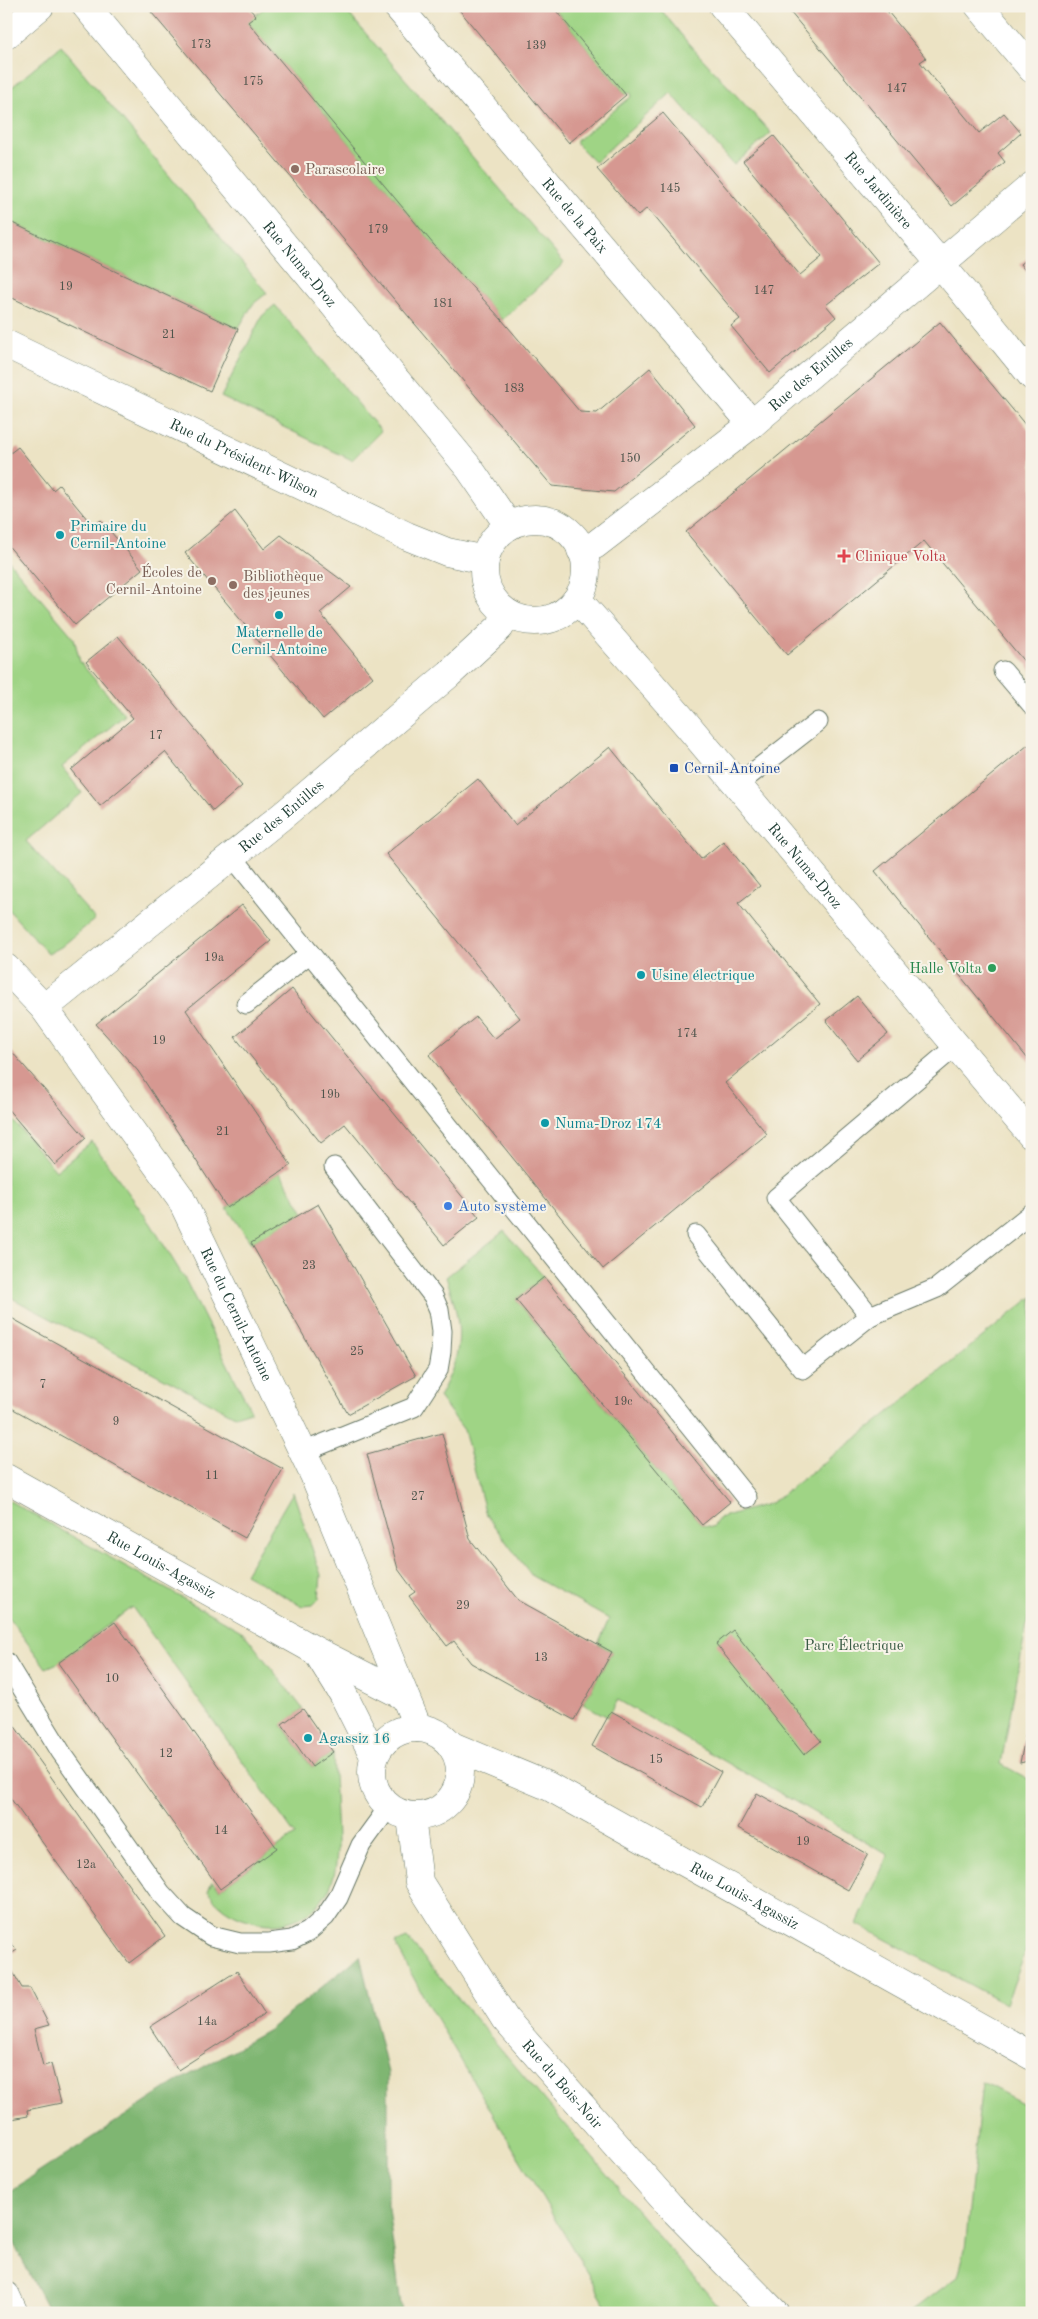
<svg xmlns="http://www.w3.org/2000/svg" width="1038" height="2319" viewBox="0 0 1038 2319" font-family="'Old Standard TT',serif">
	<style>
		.green { fill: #9fd485; stroke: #5f885c }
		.forest { fill: #7fb672; stroke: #4f7a53 }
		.building { fill: #d69891 }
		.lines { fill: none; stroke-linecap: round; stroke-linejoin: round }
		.lane-casing { stroke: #677766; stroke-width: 21 }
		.street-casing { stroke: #677766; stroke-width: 29 }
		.secondary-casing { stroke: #677766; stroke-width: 29 }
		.lane { stroke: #fff; stroke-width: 19 }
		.street { stroke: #fff; stroke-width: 28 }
		.secondary { stroke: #fff; stroke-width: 28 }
		.education-dot { fill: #8d6e63; stroke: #f7f3e8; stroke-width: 2 }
		.culture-dot { fill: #0f9aa8; stroke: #f7f3e8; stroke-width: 2 }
		.health-dot { fill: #e0444e; stroke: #f7f3e8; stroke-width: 2 }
		.transit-dot { fill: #1a4fb4; stroke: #f7f3e8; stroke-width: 2 }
		.leisure-dot { fill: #2e9e5b; stroke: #f7f3e8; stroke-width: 2 }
		.shop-dot { fill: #3f7fe0; stroke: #f7f3e8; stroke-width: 2 }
		.labels { text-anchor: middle; stroke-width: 4; stroke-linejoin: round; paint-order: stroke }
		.number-label { font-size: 12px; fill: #4d544b }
		.education-label { font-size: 15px; fill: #785e54; stroke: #f7f3e8; text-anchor: start }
		.street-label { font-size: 15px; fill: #1f3d34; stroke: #f7f3e8 }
		.culture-label { font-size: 15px; fill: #0d838f; stroke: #f7f3e8; text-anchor: start }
		.health-label { font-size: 15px; fill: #be3a42; stroke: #f7f3e8; text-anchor: start }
		.transit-label { font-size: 15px; fill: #164399; stroke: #f7f3e8; text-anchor: start }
		.leisure-label { font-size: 15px; fill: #27864d; stroke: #f7f3e8; text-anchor: end }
		.shop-label { font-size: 15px; fill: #366cbe; stroke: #f7f3e8; text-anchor: start }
		.park-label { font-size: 15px; fill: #395b44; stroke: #f7f3e8 }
	</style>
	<rect width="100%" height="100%" fill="#f7f3e8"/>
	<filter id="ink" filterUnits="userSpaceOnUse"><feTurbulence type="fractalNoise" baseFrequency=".02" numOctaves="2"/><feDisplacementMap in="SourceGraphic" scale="10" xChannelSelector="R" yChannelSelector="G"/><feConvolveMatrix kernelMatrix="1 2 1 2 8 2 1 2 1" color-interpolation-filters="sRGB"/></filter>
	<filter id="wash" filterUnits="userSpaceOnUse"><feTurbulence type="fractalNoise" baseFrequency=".0096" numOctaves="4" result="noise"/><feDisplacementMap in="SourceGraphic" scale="20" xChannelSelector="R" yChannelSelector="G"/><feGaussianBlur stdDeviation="1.12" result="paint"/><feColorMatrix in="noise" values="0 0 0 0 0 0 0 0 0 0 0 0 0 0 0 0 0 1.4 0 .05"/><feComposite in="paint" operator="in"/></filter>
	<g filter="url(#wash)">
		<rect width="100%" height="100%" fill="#ece3c4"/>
		<g class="green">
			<path d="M266,6H342L564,263L502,320L434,245L248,22Z"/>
			<path d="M552,6H658L688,43L771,133L734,165L671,93L595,162L575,142L632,96L630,92L626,95Z"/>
			<path d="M61,46L267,293L253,304L238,329L6,220V92Z"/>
			<path d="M275,305L381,431L352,460L221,397L262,316Z"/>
			<path d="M6,558L74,638L80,662L125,715L62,767L82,793L26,841L95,919L61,947L48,954L6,907Z"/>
			<path d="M6,1112L56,1171L92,1142L151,1224L186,1281L251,1411L235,1416L6,1295Z"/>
			<path d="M280,1172L304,1213L251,1243L227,1208Z"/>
			<path d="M504,1231L544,1277L516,1300L702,1525L713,1527L719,1518L771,1503L872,1426L1032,1297V1597L1001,1764L1032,1781V1935L1006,2004L857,1924L888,1855L618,1700L608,1717L583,1704L612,1652L598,1644L609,1619L532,1576L486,1515L464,1430L439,1397C465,1350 463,1327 446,1277Z"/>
			<path d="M293,1492L321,1575L319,1599L313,1605L302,1606L245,1574Z"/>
			<path d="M6,1499L243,1632L303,1709L282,1725L312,1767L333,1752C334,1774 335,1795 336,1817C338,1854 341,1893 305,1915C292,1922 277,1926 261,1923C240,1919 219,1910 208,1891L212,1881L220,1889L295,1835L132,1607L58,1663L46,1668L6,1614Z"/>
			<path d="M407,1938L724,2313H611L427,2003L395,1943Z"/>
			<path d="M982,2082L1032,2108V2313H910L958,2276L965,2250Z"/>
		</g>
		<path class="forest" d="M360,1956L388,2073V2208L402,2313H50L6,2229V2194L175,2083L269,2030Z"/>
		<g id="blocks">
			<g class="building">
				<path d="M146,6H247L256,16L248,22L434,245L502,320L580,412L597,413L650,368L695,425L614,492L552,486Z"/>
				<path d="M456,6H552L626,95L569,143Z"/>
				<path d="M785,6H883L926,58L920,62L979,133L1004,113L1021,133L998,153L1005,162L952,206Z"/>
				<path d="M663,113L800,275L822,257L743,161L774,136L879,263L826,305L836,317L770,373L731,326L740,319L653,215L647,208L638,216L597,169Z"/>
				<path d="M6,220L238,329L210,391L6,295Z"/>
				<path d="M1032,255V279L1020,264Z"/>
				<path d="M940,322L1032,433V671L924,541L787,655L686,532Z"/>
				<path d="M18,447L53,490L59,485L93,526L101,520L142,569L75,625L6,543V450L9,454Z"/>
				<path d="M235,511L264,549L281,535L351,587L320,613L373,677L323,719L185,553Z"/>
				<path d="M118,636L242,786L213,811L165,752L100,806L71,770L133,718L86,662Z"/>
				<path d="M1028,745L1032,750V1064L875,871Z"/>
				<path d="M610,747L701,859L723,841L760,886L738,903L820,1004L725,1083L767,1134L603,1269L429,1055L476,1017L494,1039L520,1018L386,854L478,779L515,825Z"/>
				<path d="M242,905L271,941L186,1010L291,1165L227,1208L138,1071L96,1024Z"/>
				<path d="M292,989L479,1217L444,1245L345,1124L321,1143L235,1037Z"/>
				<path d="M857,996L888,1034L857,1060L826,1021Z"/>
				<path d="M6,1045L86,1138L55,1165L6,1107Z"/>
				<path d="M318,1204L416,1376L348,1414L251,1243Z"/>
				<path d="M544,1277L730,1502L702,1525L516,1300Z"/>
				<path d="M6,1315L283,1469L245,1538L6,1405Z"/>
				<path d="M442,1433L470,1539L518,1600L612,1652L574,1720L471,1663L454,1641L447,1646L409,1596L415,1592L398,1569L367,1454Z"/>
				<path d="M115,1622L277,1848L220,1889L58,1663Z"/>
				<path d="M733,1630L821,1741L804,1755L716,1644Z"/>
				<path d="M1031,1707L1032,1760L1020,1763Z"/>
				<path d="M303,1709L333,1752L312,1767L282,1724Z"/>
				<path d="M611,1711L721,1772L702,1807L592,1746Z"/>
				<path d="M6,1714L165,1936L129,1963L6,1792Z"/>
				<path d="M757,1793L868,1854L848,1890L738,1828Z"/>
				<path d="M6,1938L17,1950L6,1957Z"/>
				<path d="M6,1960L22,1988H30L49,2025L34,2029L43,2066L51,2064L61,2103L27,2110L28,2116L6,2120Z"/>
				<path d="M237,1971L265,2014L178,2070L150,2027Z"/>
			</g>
		</g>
	</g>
	<g filter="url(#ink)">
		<use href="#blocks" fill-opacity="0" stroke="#677766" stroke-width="1"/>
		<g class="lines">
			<g class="lane-casing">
				<g id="lane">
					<path d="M1003,671L1032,705"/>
					<path d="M737,785L818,722"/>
					<path d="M232,856L747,1498"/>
					<path d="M246,1004L310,953"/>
					<path d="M696,1235L803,1369L870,1316L937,1288L1032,1213"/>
					<path d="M870,1316L776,1198L956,1046"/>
					<path d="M303,1452L414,1407L438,1370L441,1352L442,1331L439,1310L433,1296L334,1167"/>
					<path d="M6,1662L61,1752L161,1893L183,1917L211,1936L240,1943H269L292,1940L308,1932L325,1917L338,1898L361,1845L388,1808"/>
				</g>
			</g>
			<g class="street-casing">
				<g id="street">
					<path id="s1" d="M397,6L752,424"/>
					<path id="s2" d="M723,6L939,262L1032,376"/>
					<path d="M979,6L1032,69"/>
					<path d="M6,35L40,6"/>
					<path id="s3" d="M6,344L407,536L447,552L485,560"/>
					<path id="s4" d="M581,550L595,545L752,424L1032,186"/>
					<path id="s5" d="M6,968L44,1008L180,1197L314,1475L418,1728"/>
					<path id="s6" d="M44,1008L287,812L449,674L500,627L507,613"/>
					<path id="s7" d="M6,1478L316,1651L404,1696"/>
					<path d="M317,1652L343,1694L374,1756"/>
					<circle cx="416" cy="1772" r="44"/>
					<path id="s8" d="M452,1746L548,1786L1032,2056"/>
					<path id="s9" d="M411,1817L419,1882L505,2019L670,2206L775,2313"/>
					<path d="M6,2296L14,2313"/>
				</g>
			</g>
			<g class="secondary-casing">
				<g id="secondary">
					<path id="s10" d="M86,6L469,468L509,526"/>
					<circle cx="535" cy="570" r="51"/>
					<path id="s11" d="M577,599L683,720L1032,1136"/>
				</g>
			</g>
			<use href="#lane" class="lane"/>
			<use href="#street" class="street"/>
			<use href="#secondary" class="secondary"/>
		</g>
	</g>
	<g class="education-dot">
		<circle cx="295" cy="169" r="5"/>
		<circle cx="212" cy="581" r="5"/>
		<circle cx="233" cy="585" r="5"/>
	</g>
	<g class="culture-dot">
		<circle cx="60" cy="535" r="5"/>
		<circle cx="279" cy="615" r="5"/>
		<circle cx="641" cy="975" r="5"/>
		<circle cx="545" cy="1123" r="5"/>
		<circle cx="308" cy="1738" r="5"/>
	</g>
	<path class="health-dot" d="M841.5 548.5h5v5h5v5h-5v5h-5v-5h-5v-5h5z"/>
	<rect class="transit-dot" x="669" y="763" width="10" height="10" rx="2.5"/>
	<circle class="leisure-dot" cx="992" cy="968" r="5"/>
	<circle class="shop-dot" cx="448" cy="1206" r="5"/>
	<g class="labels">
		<g class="number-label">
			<text x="201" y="48">173</text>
			<text x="536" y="49">139</text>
			<text x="253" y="85">175</text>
			<text x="897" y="92">147</text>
			<text x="670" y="192">145</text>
			<text x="378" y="233">179</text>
			<text x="66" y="290">19</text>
			<text x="764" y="294">147</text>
			<text x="443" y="307">181</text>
			<text x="169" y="338">21</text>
			<text x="514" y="392">183</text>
			<text x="630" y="462">150</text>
			<text x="156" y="739">17</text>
			<text x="214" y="961">19a</text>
			<text x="687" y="1037">174</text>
			<text x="159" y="1044">19</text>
			<text x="330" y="1098">19b</text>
			<text x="223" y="1135">21</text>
			<text x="309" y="1269">23</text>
			<text x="357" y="1355">25</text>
			<text x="43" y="1388">7</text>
			<text x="623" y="1405">19c</text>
			<text x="116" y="1425">9</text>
			<text x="212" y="1479">11</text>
			<text x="418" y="1500">27</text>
			<text x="463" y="1609">29</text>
			<text x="541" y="1661">13</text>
			<text x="112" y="1682">10</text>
			<text x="166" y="1757">12</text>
			<text x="656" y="1763">15</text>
			<text x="221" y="1834">14</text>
			<text x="803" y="1845">19</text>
			<text x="86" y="1868">12a</text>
			<text x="207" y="2025">14a</text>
		</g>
		<g class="education-label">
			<text x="305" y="174">Parascolaire</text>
			<text x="202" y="577" text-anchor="end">Écoles de<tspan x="202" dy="17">Cernil-Antoine</tspan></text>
			<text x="243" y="581">Bibliothèque<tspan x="243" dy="17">des jeunes</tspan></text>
		</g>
		<g class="street-label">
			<text dy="5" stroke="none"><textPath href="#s2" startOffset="241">Rue Jardinière</textPath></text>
			<text dy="5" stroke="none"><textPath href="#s1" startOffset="275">Rue de la Paix</textPath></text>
			<text dy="5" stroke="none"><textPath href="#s10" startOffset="335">Rue Numa-Droz</textPath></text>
			<text dy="5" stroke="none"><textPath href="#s4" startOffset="290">Rue des Entilles</textPath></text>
			<text dy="5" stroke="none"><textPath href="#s3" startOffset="264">Rue du Président-Wilson</textPath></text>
			<text dy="5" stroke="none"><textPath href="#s6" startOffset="305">Rue des Entilles</textPath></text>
			<text dy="5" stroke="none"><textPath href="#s11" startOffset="351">Rue Numa-Droz</textPath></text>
			<text dy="5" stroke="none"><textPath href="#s5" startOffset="418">Rue du Cernil-Antoine</textPath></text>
			<text dy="5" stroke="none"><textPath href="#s7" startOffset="178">Rue Louis-Agassiz</textPath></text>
			<text dy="5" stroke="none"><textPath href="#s8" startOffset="329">Rue Louis-Agassiz</textPath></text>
			<text dy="5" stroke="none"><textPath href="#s9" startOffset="314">Rue du Bois-Noir</textPath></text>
		</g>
		<g class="culture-label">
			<text x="70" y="531">Primaire du<tspan x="70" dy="17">Cernil-Antoine</tspan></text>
			<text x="279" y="637" text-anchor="middle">Maternelle de<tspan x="279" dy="17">Cernil-Antoine</tspan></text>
			<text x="651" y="980">Usine électrique</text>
			<text x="555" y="1128">Numa-Droz 174</text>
			<text x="318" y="1743">Agassiz 16</text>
		</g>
		<g class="health-label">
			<text x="855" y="561">Clinique Volta</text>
		</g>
		<g class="transit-label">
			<text x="684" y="773">Cernil-Antoine</text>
		</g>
		<g class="leisure-label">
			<text x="982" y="973">Halle Volta</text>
		</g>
		<g class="shop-label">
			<text x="458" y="1211">Auto système</text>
		</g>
		<g class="park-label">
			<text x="854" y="1650">Parc Électrique</text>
		</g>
	</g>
	<rect width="1038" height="2319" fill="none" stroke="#f7f3e8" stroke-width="25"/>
</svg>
